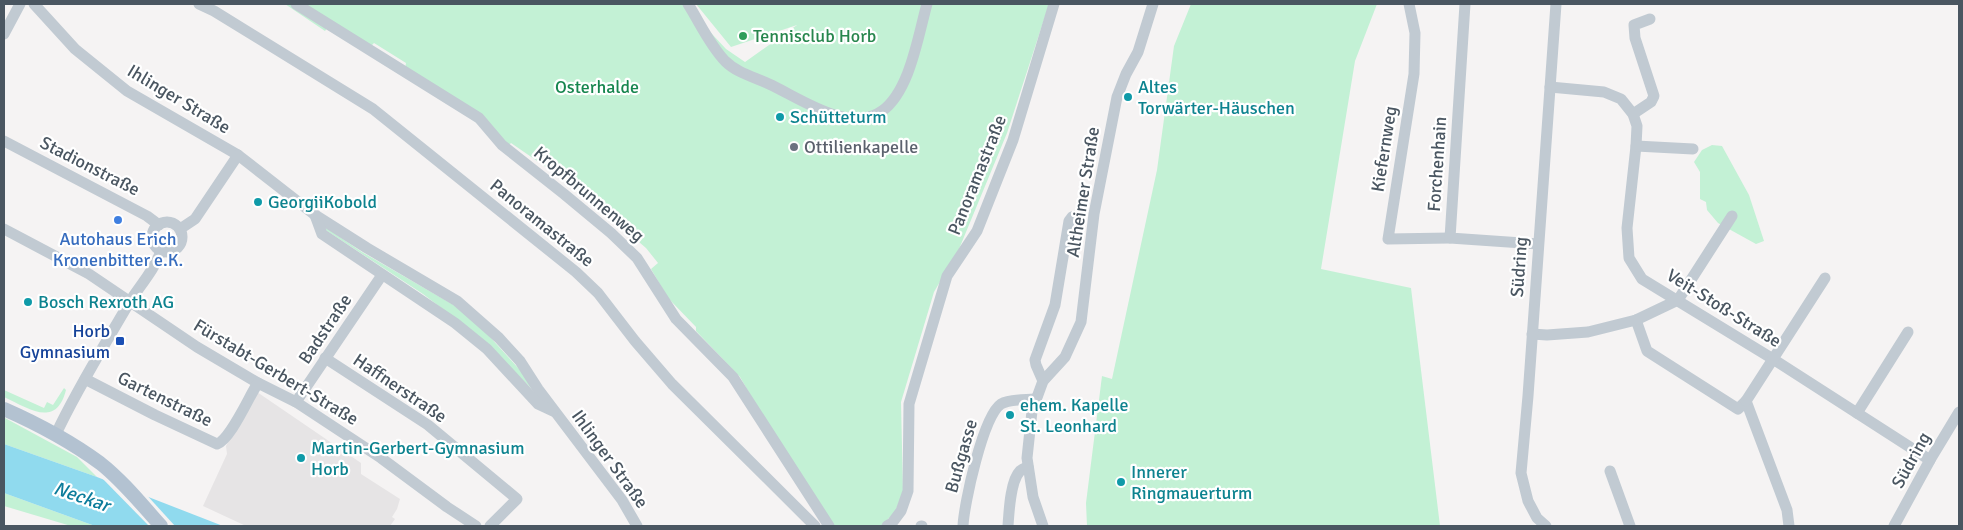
<svg xmlns="http://www.w3.org/2000/svg" width="1963" height="530" viewBox="0 0 1963 530" font-family="Signika,sans-serif">
	<style>
		.education { fill: #e6e4e5 }
		.green { fill: #c3f1d5 }
		.water { fill: #90daee }
		.pier { fill: #f5f3f3 }
		.lines { fill: none; stroke-linecap: round; stroke-linejoin: round }
		.minor { stroke: #c1cad2; stroke-width: 11 }
		.major { stroke: #b3c2d1; stroke-width: 14 }
		.leisure-dot { fill: #2e9e5b; stroke: #fff; stroke-width: 2 }
		.culture-dot { fill: #0f9aa8; stroke: #fff; stroke-width: 2 }
		.worship-dot { fill: #6b7280; stroke: #fff; stroke-width: 2 }
		.shop-dot { fill: #3f7fe0; stroke: #fff; stroke-width: 2 }
		.transit-dot { fill: #1a4fb4; stroke: #fff; stroke-width: 2 }
		.labels { text-anchor: middle; stroke-width: 4.5; stroke-linejoin: round; paint-order: stroke }
		.leisure-label { font-size: 18px; fill: #27864d; stroke: #fff; text-anchor: start }
		.park-label { font-size: 18px; fill: #17864f; stroke: #fff }
		.culture-label { font-size: 18px; fill: #0d838f; stroke: #fff; text-anchor: start }
		.street-label { font-size: 18px; fill: #4a5661; stroke: #fff }
		.worship-label { font-size: 18px; fill: #5b616d; stroke: #fff; text-anchor: start }
		.shop-label { font-size: 18px; fill: #366cbe; stroke: #fff }
		.transit-label { font-size: 18px; fill: #164399; stroke: #fff; text-anchor: end }
		.water-label { font-size: 19px; font-style: italic; fill: #0c7c9b; stroke: #fff }
	</style>
	<rect width="100%" height="100%" fill="#f5f3f3"/>
	<path class="education" d="M257,392L361,463V474L400,499L397,509L392,517L395,519L390,526H246L203,506L227,454L226,446Z"/>
	<g class="green">
		<path d="M285,4H684L726,49L745,62L797,25L731,47L696,4H1049L1007,133L959,249L934,292L901,402L903,492L895,512L881,526H826L740,377L696,331V327L668,298L651,269L658,263L646,248L572,185L511,143L506,148L466,114L405,69L406,63L374,43L371,46L332,22L325,31Z"/>
		<path d="M1191,4H1377L1355,61L1321,269L1411,288L1440,526H1087L1086,503L1102,376L1112,379L1157,170L1174,46Z"/>
		<path d="M1712,145L1722,146L1749,195L1764,241L1756,244L1718,223L1707,210L1706,202L1700,199V172L1694,162L1702,150Z"/>
		<path d="M325,227L362,252L457,307L481,327L519,369L540,397L478,336L423,294L324,229Z"/>
		<path d="M64,388L66,390C56,429 28,408 4,397V390L44,408L47,402L53,405Z"/>
		<path d="M5,418L77,457L97,477L4,444V422Z"/>
		<path d="M4,493L95,526H71L4,506Z"/>
	</g>
	<path class="water" d="M4,444L97,477L223,526H95L4,493Z"/>
	<path class="pier" d="M100,476L144,492L175,526H149Z"/>
	<g class="lines">
		<g class="minor">
			<path d="M34,4L75,49L127,91L238,155L315,215L367,248L457,301L499,338L520,361L538,389L622,500L637,526"/>
			<path d="M199,4L214,11L373,109L576,272L598,293L635,341L672,384L815,526"/>
			<path d="M296,4L479,118L502,145L564,194L611,233L637,258L676,319L733,377L829,526"/>
			<path d="M688,4C700,23 709,44 725,61C737,73 754,77 769,84C798,97 850,135 882,111C910,91 918,36 927,4"/>
			<path d="M1409,4L1415,33L1414,74L1388,239L1450,238"/>
			<path d="M1465,4L1450,238L1538,244"/>
			<path d="M4,34L20,4"/>
			<path d="M1550,87L1604,92L1621,99L1633,114L1637,126L1636,146L1627,228L1629,258L1642,279L1773,359L1930,460"/>
			<path d="M1633,114L1651,102L1654,96L1635,38L1634,25L1650,19"/>
			<path d="M4,141L147,216L159,225"/>
			<path d="M1636,146L1693,149"/>
			<path d="M315,215L322,234L455,323L487,349L538,404L553,411"/>
			<circle cx="167" cy="237" r="15"/>
			<path d="M4,229L89,274L197,347L258,383L296,402L381,458L447,507L476,526"/>
			<path d="M180,229L195,219L238,155"/>
			<path d="M1636,320L1647,351L1738,409L1746,401L1787,510L1789,526"/>
			<path d="M1532,334L1547,335L1588,332L1636,320L1678,300L1732,216"/>
			<path d="M325,358L428,425L517,499L490,526"/>
			<path d="M85,379L155,415L217,444C231,439 249,396 258,383"/>
			<path d="M1043,381L1036,365L1035,360L1055,305L1069,221L1072,217L1081,214"/>
			<path d="M1746,401L1825,278"/>
			<path d="M296,402L382,275"/>
			<path d="M1857,413L1908,332"/>
			<path d="M56,434C77,389 104,346 129,303C140,285 154,271 161,251"/>
			<path d="M1610,471L1630,526"/>
			<path d="M887,526L892,523L901,511L908,491L909,404L947,276L977,231L1013,140L1054,4"/>
			<path d="M921,526H922"/>
			<path d="M963,526C964,504 983,416 1001,404C1010,399 1025,400 1035,399"/>
			<path d="M1008,526C1009,513 1010,481 1020,471C1022,469 1025,468 1028,467"/>
			<path d="M1043,526L1033,497L1027,458L1032,411L1043,381L1065,357L1081,322L1094,214L1117,97L1126,74L1138,52L1153,4"/>
			<path d="M1546,526L1537,518L1528,501L1521,473L1528,396L1556,4"/>
			<path d="M1894,526L1930,460L1959,412"/>
		</g>
		<path class="major" d="M4,409C38,424 70,441 100,463C123,481 142,505 161,526"/>
	</g>
	<circle class="leisure-dot" cx="743" cy="36" r="5"/>
	<g class="culture-dot">
		<circle cx="1128" cy="97" r="5"/>
		<circle cx="780" cy="117" r="5"/>
		<circle cx="258" cy="202" r="5"/>
		<circle cx="28" cy="302" r="5"/>
		<circle cx="1010" cy="415" r="5"/>
		<circle cx="301" cy="458" r="5"/>
		<circle cx="1121" cy="482" r="5"/>
	</g>
	<circle class="worship-dot" cx="794" cy="147" r="5"/>
	<circle class="shop-dot" cx="118" cy="220" r="5"/>
	<rect class="transit-dot" x="115" y="336" width="10" height="10" rx="2.5"/>
	<g class="labels">
		<g class="leisure-label">
			<text x="753" y="42">Tennisclub Horb</text>
		</g>
		<g class="park-label">
			<text x="597" y="93">Osterhalde</text>
		</g>
		<g class="culture-label">
			<text x="1138" y="93">Altes<tspan x="1138" dy="21">Torwärter-Häuschen</tspan></text>
			<text x="790" y="123">Schütteturm</text>
			<text x="268" y="208">GeorgiiKobold</text>
			<text x="38" y="308">Bosch Rexroth AG</text>
			<text x="1020" y="411">ehem. Kapelle<tspan x="1020" dy="21">St. Leonhard</tspan></text>
			<text x="311" y="454">Martin-Gerbert-Gymnasium<tspan x="311" dy="21">Horb</tspan></text>
			<text x="1131" y="478">Innerer<tspan x="1131" dy="21">Ringmauerturm</tspan></text>
		</g>
		<g class="street-label">
			<text transform="translate(179 99) rotate(31)" y="6">Ihlinger Straße</text>
			<text transform="translate(1384 149) rotate(-81)" y="6">Kiefernweg</text>
			<text transform="translate(1437 164) rotate(-86)" y="6">Forchenhain</text>
			<text transform="translate(90 166) rotate(27)" y="6">Stadionstraße</text>
			<text transform="translate(977 175) rotate(-68)" y="6">Panoramastraße</text>
			<text transform="translate(1083 192) rotate(-81)" y="6">Altheimer Straße</text>
			<text transform="translate(589 194) rotate(40)" y="6">Kropfbrunnenweg</text>
			<text transform="translate(542 223) rotate(39)" y="6">Panoramastraße</text>
			<text transform="translate(1519 267) rotate(-86)" y="6">Südring</text>
			<text transform="translate(1724 308) rotate(32)" y="6">Veit-Stoß-Straße</text>
			<text transform="translate(325 329) rotate(-56)" y="6">Badstraße</text>
			<text transform="translate(276 372) rotate(31)" y="6">Fürstabt-Gerbert-Straße</text>
			<text transform="translate(400 388) rotate(34)" y="6">Haffnerstraße</text>
			<text transform="translate(165 399) rotate(26)" y="6">Gartenstraße</text>
			<text transform="translate(961 456) rotate(-74)" y="6">Bußgasse</text>
			<text transform="translate(610 459) rotate(54)" y="6">Ihlinger Straße</text>
			<text transform="translate(1911 460) rotate(-61)" y="6">Südring</text>
		</g>
		<g class="worship-label">
			<text x="804" y="153">Ottilienkapelle</text>
		</g>
		<g class="shop-label">
			<text x="118" y="245">Autohaus Erich<tspan x="118" dy="21">Kronenbitter e.K.</tspan></text>
		</g>
		<g class="transit-label">
			<text x="110" y="337">Horb<tspan x="110" dy="21">Gymnasium</tspan></text>
		</g>
		<g class="water-label">
			<text transform="translate(82 496) rotate(19)" y="7">Neckar</text>
		</g>
	</g>
	<rect width="1963" height="530" fill="none" stroke="#4a5661" stroke-width="10"/>
</svg>
